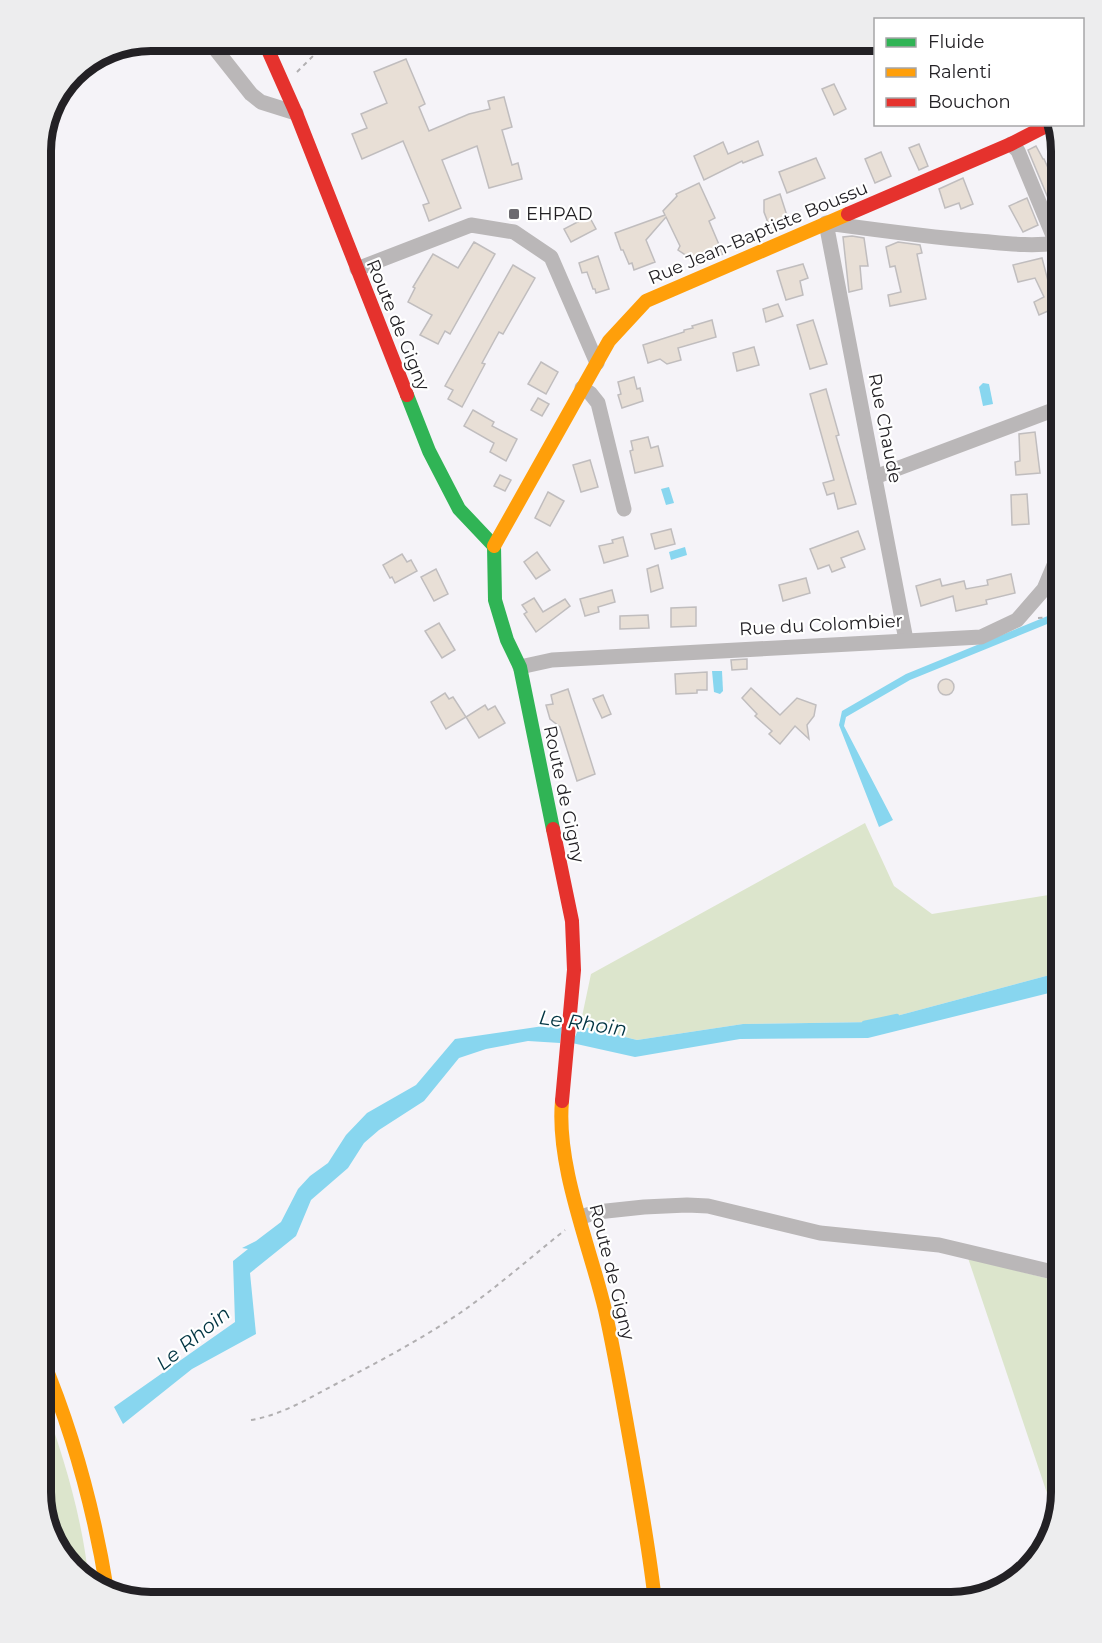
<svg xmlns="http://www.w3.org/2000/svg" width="1102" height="1643" viewBox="0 0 1102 1643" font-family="Montserrat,sans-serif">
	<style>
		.green { fill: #dce5cc }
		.water { fill: #88d6ef }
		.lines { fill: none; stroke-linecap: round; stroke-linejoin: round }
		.stream { stroke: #88d6ef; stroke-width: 4.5 }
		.building { fill: #e8dfd6; stroke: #c0bdbe; stroke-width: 1.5 }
		.path { stroke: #b1afb1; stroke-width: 2; stroke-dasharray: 4.5 4.5; stroke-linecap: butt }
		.street { stroke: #bab7b8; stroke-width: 15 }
		.fast { stroke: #30b455; stroke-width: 14 }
		.slow { stroke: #ff9f0a; stroke-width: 14 }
		.jam { stroke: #e5322d; stroke-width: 14 }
		.poi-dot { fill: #6c6a6f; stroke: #fff; stroke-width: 2 }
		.labels { text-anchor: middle; stroke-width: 4.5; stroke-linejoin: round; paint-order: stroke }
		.poi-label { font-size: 18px; fill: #232125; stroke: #fff; text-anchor: start }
		.street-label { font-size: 18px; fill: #232125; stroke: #fff }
		.water-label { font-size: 20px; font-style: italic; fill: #003442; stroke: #fff }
		.rim { fill: none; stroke: #232125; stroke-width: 8 }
	</style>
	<rect width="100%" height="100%" fill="#f5f3f8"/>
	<g class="green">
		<path d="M865,823L894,886L932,914L1061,893V972L874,1022L743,1024L637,1040L580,1026L591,974Z"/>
		<path d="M968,1258L1061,1282V1492L1055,1517Z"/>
		<path d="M41,1394C63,1454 83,1519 89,1583L55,1547L41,1492Z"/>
	</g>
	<g class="water">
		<path d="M983,383L989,384L993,404L983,406L979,387Z"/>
		<path d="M669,487L674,503L666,505L661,489Z"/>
		<path d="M685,547L687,555L671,560L669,552Z"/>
		<path d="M1055,613L1061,614V621L1057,620L910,680L846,717L844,726L893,820L879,827L839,725L842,711L906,674Z"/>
		<path d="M712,671H722L723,691L720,694L714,692Z"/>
		<path d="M1061,972V990L868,1038L740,1039L635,1057L572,1043L580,1026L637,1040L743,1024L874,1022Z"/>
		<path d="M557,1024L562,1027L560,1043L528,1041L486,1049L459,1058L424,1101L379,1130L364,1143L348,1168L311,1200L296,1236L250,1273L256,1334L192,1369L123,1424L114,1407L235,1322L233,1261L248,1249L242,1248L256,1241L281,1222L298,1189L310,1176L328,1163L346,1135L367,1113L416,1085L455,1039Z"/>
	</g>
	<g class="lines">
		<g class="stream">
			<path d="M864,1023L897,1016"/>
			<path d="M41,1465L50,1458"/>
		</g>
	</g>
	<g class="building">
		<path d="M406,59L425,104L419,107L429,131L469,114L490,109L488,101L504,97L512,127L502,130L512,165L518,163L522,179L489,188L477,146L442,160L461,208L429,221L423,205L429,203L403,141L362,159L352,134L367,128L361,114L387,103L374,72Z"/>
		<path d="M834,84L846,109L834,115L822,89Z"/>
		<path d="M758,141L763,155L743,163L742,161L704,180L694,156L723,142L728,154Z"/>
		<path d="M919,144L928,166L919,170L909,148Z"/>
		<path d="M1036,146L1043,159H1044L1062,199V215L1056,217L1028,150Z"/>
		<path d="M881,152L891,176L875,183L865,159Z"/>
		<path d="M816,158L825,178L787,193L779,172Z"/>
		<path d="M963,178L973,204L961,209L959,203L945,208L939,189Z"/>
		<path d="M699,183L715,218L709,221L723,254L697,265L696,262L678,250L680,246L666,217L646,240L655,262L634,270L632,263L629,264L623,250H621L615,233L665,215L663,211L677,196L676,194Z"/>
		<path d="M780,194L790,225L772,233L764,212V200Z"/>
		<path d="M1027,198L1038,225L1023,232L1009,206Z"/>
		<path d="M589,216L596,229L571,242L564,229Z"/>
		<path d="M852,236L864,238L868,266H860L862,289L849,292L843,237Z"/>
		<path d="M474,242L495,254L450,334L445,331L438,344L420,335L432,315L408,302L415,288L413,287L433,254L458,268Z"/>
		<path d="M898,242L920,245L922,253L917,254L926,299L890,306L888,295L901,292L895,266L890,267L886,247Z"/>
		<path d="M598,256L609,289L596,293L595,289H593L587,272L582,273L579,263Z"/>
		<path d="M1042,258L1048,281L1062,275V343L1048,311L1039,315L1034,302L1044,297L1035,278L1018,282L1013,265Z"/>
		<path d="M803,264L808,278L800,281L803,295L786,300L777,271Z"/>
		<path d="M513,265L535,278L503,334L499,332L482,363L485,364L462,407L448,399L453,390L445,386Z"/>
		<path d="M778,304L783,316L766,322L763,309Z"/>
		<path d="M712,320L716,337L678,348L681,360L667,364L660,359L648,363L643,345L684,332V330L693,328L692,326Z"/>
		<path d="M813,320L827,364L810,369L797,325Z"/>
		<path d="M1062,344V383L1057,384L1049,347Z"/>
		<path d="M754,347L759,365L737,371L733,353Z"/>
		<path d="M541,362L558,372L546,394L528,384Z"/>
		<path d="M634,377L637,389L640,388L643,401L622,408L618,395L621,394L618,382Z"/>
		<path d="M826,389L839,435L836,436L856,504L838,509L834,493L827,495L823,483L834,480L810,394Z"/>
		<path d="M538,398L549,404L542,416L531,410Z"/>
		<path d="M473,410L494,422L492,426L517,439L506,461L490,452L494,443L464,426Z"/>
		<path d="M1035,432L1040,473L1016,475L1015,462L1020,461L1019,434Z"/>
		<path d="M648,437L651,448L658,446L663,466L635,473L630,451L633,450L631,441Z"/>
		<path d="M590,460L598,487L581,492L573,465Z"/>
		<path d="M500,475L511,480L505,491L494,486Z"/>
		<path d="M548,492L564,501L550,526L535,518Z"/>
		<path d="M1027,494L1029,524L1012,525L1011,495Z"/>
		<path d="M671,529L675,544L655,549L651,534Z"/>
		<path d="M858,531L865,549L841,558L845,567L832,572L829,565L818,569L810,549Z"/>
		<path d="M623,537L628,556L604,563L599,546L613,543L612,540Z"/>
		<path d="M537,552L550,570L536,579L524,562Z"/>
		<path d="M402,554L407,562L411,560L417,571L395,583L392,577L390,578L383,565Z"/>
		<path d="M658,565L663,588L651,592L647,569Z"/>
		<path d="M436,569L448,594L434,601L421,577Z"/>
		<path d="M1011,574L1015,593L986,600L987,604L956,611L953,596L921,606L916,586L940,579L942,586L964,581L966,589L988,585L987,580Z"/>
		<path d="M806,578L810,593L783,601L779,585Z"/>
		<path d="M612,590L615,602L598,607L599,612L585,616L580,599Z"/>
		<path d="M534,598L543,612L565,599L570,606L536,632L524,614L527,612L522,605Z"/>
		<path d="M696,607V626L671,627V608Z"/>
		<path d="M648,615L649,628L620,629V616Z"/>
		<path d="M439,623L455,650L442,658L425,631Z"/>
		<path d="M747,659V669L732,670L731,660Z"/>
		<path d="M707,672V690H697V693L676,694L675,674Z"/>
		<circle cx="946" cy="687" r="8"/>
		<path d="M751,688L780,715L797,698L816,705L814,716L807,725L809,739L795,726L780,744L769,734L772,731L755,716L757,714L742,698Z"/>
		<path d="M568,689L595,774L577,781L560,727L550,719L546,705L553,704L551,695Z"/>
		<path d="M445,693L449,699L453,697L466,717L446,729L431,702Z"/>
		<path d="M603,695L611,714L602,718L593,699Z"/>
		<path d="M485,705L488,710L495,706L505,723L479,738L466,717Z"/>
	</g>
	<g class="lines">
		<g class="path">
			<path d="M297,72L328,41"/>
			<path d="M1038,618L1061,617"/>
			<path d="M251,1420C282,1415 309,1398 336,1384C378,1362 420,1340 460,1313C496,1288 530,1258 565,1230"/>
		</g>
		<g class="street">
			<path d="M209,41L251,94L261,102L296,113"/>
			<path d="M1011,144L1018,151L1061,255"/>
			<path d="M357,269L471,225L514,232L551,257L597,363"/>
			<path d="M582,388L590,393L598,403L624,509"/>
			<path d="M875,477L1061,407"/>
			<path d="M906,640L826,223C877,230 927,237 978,241C1003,243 1031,247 1056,243"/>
			<path d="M520,667L552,660L981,637L1017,620L1044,589L1055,563L1061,527"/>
			<path d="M581,1217L597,1212L644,1207L687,1205L708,1206L820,1233L939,1245L1061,1274"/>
		</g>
		<path class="fast" d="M407,395L429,451L459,509L494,546L495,600L507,640L520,667L553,829"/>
		<g class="slow">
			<path d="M494,546L609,341L646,301L848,214"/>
			<path d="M562,1101C556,1166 590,1246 605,1310C616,1359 624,1409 633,1458C641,1506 650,1554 655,1602"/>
			<path d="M41,1356C73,1432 94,1509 107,1590"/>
		</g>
		<g class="jam">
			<path d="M264,41L296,113L407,395"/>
			<path d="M848,214L1011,144L1050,124"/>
			<path d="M553,829L572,921L574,970L562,1101"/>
		</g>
	</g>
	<rect class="poi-dot" x="508" y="208" width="12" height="12" rx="3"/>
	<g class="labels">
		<g class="poi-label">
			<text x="526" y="220">EHPAD</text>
		</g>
		<g class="street-label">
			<text transform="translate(758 233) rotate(-23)" y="6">Rue Jean-Baptiste Boussu</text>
			<text transform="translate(398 325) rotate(68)" y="6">Route de Gigny</text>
			<text transform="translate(885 428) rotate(79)" y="6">Rue Chaude</text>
			<text transform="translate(821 625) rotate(-3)" y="6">Rue du Colombier</text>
			<text transform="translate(564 794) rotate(78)" y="6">Route de Gigny</text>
			<text transform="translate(612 1272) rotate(76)" y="6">Route de Gigny</text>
		</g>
		<g class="water-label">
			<text transform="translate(583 1023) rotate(8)" y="7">Le Rhoin</text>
			<text transform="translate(193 1338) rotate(-39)" y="7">Le Rhoin</text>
		</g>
	</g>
	<path d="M0 0H1102V1643H0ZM151 51H951A100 100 0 0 1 1051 151V1492A100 100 0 0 1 951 1592H151A100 100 0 0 1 51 1492V151A100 100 0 0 1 151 51Z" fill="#ededee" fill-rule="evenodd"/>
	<path class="rim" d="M151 51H951A100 100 0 0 1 1051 151V1492A100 100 0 0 1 951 1592H151A100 100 0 0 1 51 1492V151A100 100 0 0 1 151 51Z"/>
	<rect x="874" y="18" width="210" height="108" fill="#ffffff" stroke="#a7a6a8" stroke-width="1.5"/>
	<rect x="886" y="38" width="30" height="9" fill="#30b455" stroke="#a7a6a8" stroke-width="1.5"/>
	<text x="928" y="48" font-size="18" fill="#232125">Fluide</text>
	<rect x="886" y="68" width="30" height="9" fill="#ff9f0a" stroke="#a7a6a8" stroke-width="1.5"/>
	<text x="928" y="78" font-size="18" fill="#232125">Ralenti</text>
	<rect x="886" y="98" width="30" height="9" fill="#e5322d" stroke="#a7a6a8" stroke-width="1.5"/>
	<text x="928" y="108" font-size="18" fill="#232125">Bouchon</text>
</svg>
